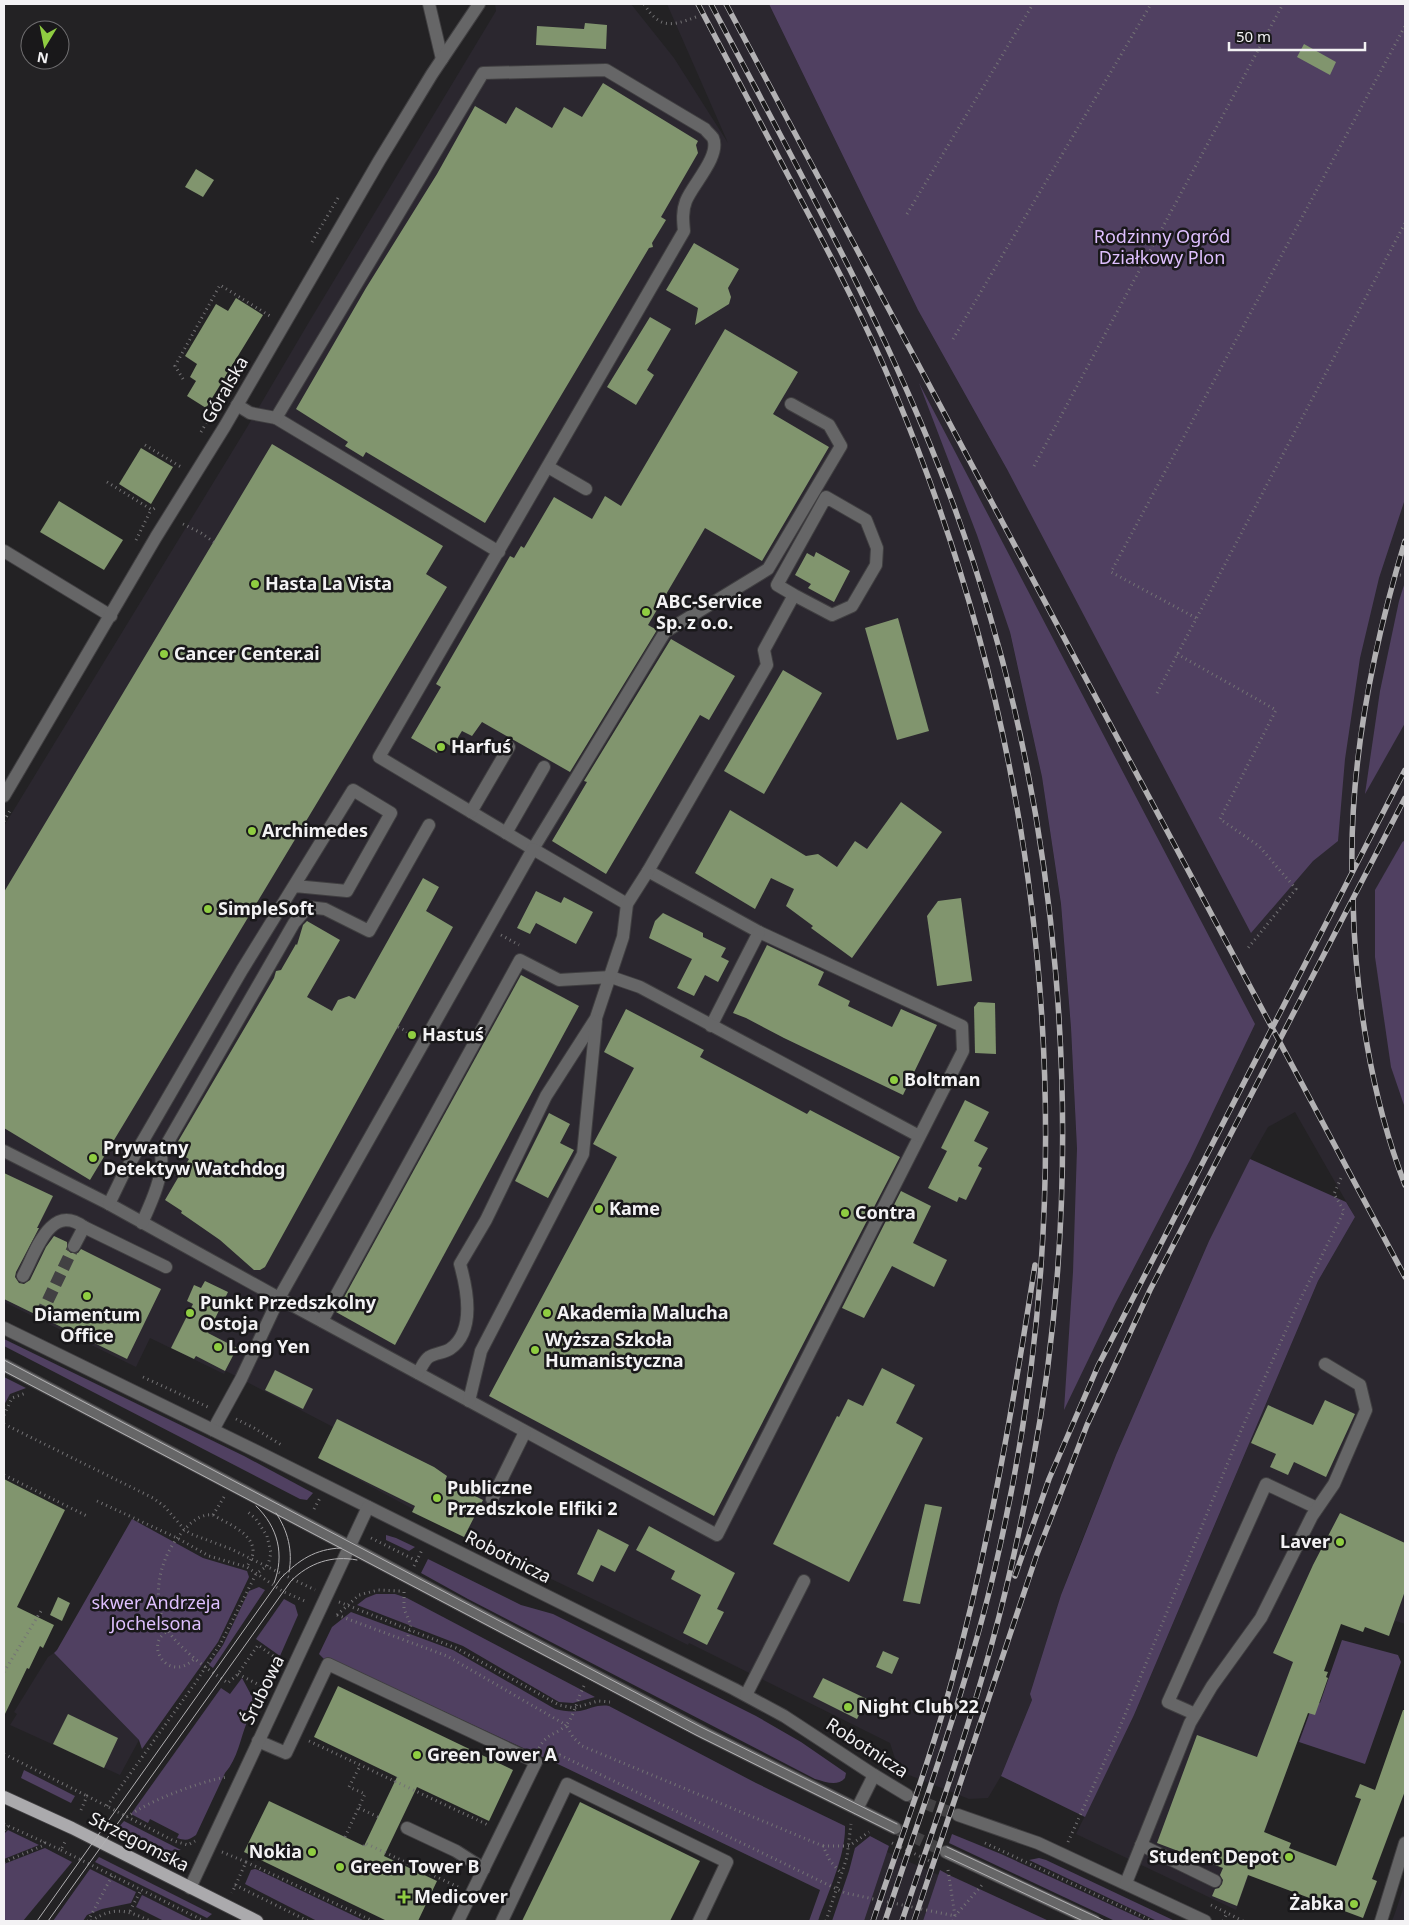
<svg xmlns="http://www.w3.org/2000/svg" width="1409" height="1925" viewBox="0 0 1409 1925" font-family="'Noto Sans',sans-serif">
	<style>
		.built { fill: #2b272f; fill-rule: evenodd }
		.green { fill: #504061 }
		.building { fill: #81956e }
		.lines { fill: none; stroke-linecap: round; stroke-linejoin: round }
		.minor-tunnel { stroke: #424143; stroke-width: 12; stroke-dasharray: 12 6; stroke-linecap: butt }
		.minor-casing { stroke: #403f41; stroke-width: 14 }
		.major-casing { stroke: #403f41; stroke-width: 14 }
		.path { stroke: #747375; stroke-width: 3; stroke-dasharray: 1 4; stroke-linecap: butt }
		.minor { stroke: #666667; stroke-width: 12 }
		.major { stroke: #abaaad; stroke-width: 12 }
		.tram { stroke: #b2b1b3; stroke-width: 1 }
		.rail-casing { stroke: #b2b1b3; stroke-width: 5.5 }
		.rail { stroke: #19181a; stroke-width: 4; stroke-dasharray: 11; stroke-linecap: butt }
		.poi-dot { fill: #8fcd41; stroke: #19181a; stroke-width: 2 }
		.labels { text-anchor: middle; stroke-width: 5; stroke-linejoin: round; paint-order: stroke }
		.park-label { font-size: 18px; fill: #dfc0ff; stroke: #19181a }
		.street-label { font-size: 18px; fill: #f3f2f4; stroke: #19181a }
		.poi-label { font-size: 18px; font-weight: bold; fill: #f3f2f4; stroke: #19181a; text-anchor: start }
	</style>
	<rect width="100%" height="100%" fill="#232224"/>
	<g class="built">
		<path d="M495,4H631L674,58L728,143L667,4H769L918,310L1008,471L1323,743L1405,478V842L1402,841L1405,1004V1624L1396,1621L1394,1623L1347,1606L1236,1910L1076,1834L1134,1715L1318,1281L1355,1217L1295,1112L1268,1127L1250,1159L1209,1241L1116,1455L1078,1550L1061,1595L1030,1694L1032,1700L1001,1776L988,1798L969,1799L899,1771L890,1743L689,1643L688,1645L668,1635L476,1543L318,1458L333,1427L264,1391L226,1371L224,1374L150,1338L136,1367L4,1302V826L246,429L309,322L496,11ZM1010,633L1234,1005L1077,1149L1071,1028L1061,905L1042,777Z"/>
		<path d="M54,1653L139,1740L120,1775L10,1725L17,1714L14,1712L48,1657Z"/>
		<path d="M867,1843L961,1885L949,1921H839Z"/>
		<path d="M1405,1883V1921H1392L1395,1913Z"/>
	</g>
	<g class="green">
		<path d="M769,4H1405V499L1379,578L1360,658L1345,759L1338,841L1313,861L1251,933L1008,471L918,310Z"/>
		<path d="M919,383L1255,1024L1190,1160L1115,1304L1064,1410L1073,1272L1077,1149L1071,1028L1061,904L1042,777L1010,632L977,535Z"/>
		<path d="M1405,582V723L1365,794L1380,691L1399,601Z"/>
		<path d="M1403,841L1405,842V1108L1391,1067L1375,957V890Z"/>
		<path d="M1250,1159L1346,1202L1355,1217L1318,1281L1134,1715L1085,1817L1001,1776L1032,1700L1030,1694L1061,1595L1116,1455L1209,1241Z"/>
		<path d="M4,1339L244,1456L313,1493L307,1500L300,1499L4,1346Z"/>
		<path d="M4,1377L26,1388L10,1394L4,1405Z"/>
		<path d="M132,1519L203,1558L247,1571L249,1577L218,1642L142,1749L139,1740L54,1653L57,1650Z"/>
		<path d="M386,1535L396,1538L415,1547L409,1551L386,1540Z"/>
		<path d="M428,1559L521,1605L553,1614L756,1716L801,1742L846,1773L845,1778C837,1787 826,1782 815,1779L468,1599L421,1573Z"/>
		<path d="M259,1587L265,1590L213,1668L209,1665L223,1645L249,1591Z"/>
		<path d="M376,1594H395L407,1598L595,1697L573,1703L559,1702L463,1646L357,1605L366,1598Z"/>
		<path d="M284,1599L295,1605L298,1615L280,1656L256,1639Z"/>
		<path d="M351,1612L453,1650L555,1709C563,1711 571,1712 580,1711C590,1709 598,1704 609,1706L756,1783L845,1826C846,1855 828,1893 818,1921H809L820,1890L562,1766L348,1667L324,1659L319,1654L332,1627Z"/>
		<path d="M1342,1640L1398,1655L1401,1662L1365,1764L1299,1742L1314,1701L1320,1703Z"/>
		<path d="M242,1678L256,1704C253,1710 249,1715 247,1722C240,1739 238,1758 225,1773L196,1835C189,1840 186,1841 177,1838L179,1834L150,1819L148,1823L131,1814L221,1688L230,1694Z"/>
		<path d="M24,1770L75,1796L71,1803L21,1778Z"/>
		<path d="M124,1821L181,1850L167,1851L119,1827Z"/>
		<path d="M8,1830L39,1845L4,1859V1834Z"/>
		<path d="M952,1834L1001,1854L1146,1921H1115L949,1843Z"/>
		<path d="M870,1836L889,1846L864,1921H832L849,1871L855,1848Z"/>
		<path d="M45,1848L72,1862L23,1921H4V1864Z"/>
		<path d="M99,1857L212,1914L207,1918L95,1862Z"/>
		<path d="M1039,1858L1046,1860L1175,1921H1157L1029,1860Z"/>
		<path d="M90,1869L136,1892L131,1903L102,1909L87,1915L83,1921H53Z"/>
		<path d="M255,1869L258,1870L365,1921H317L245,1884L251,1870Z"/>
		<path d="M940,1870L949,1875L1049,1921H923Z"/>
		<path d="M142,1895L194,1921H164L136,1907Z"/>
	</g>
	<g class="building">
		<path d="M585,23L607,25L606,49L536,45L537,26L584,29Z"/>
		<path d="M1304,44L1336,62L1330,75L1297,57Z"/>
		<path d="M603,83L698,141L696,145L698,153L661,217L666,220L652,243L653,247L649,248L485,523L366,452L363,457L345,446L348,442L296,409L366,288L437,174L475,106L506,124L516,107L552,128L564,107L582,117Z"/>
		<path d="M196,169L214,180L203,197L185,187Z"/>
		<path d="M694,243L739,269L728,288L731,297L729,304L695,325L698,308L666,290Z"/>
		<path d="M236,298L263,315L206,408L187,396L196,381L190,377L197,364L185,356L216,304L228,311Z"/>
		<path d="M650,317L671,329L647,370L654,375L636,405L607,387Z"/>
		<path d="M725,329L798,372L773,414L829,447L762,561L705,528L648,625L657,630L570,772L482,722L472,736L462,731L452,747L443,741L437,753L411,738L441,687L436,684L510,556L514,558L521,546L524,548L554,497L592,519L605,496L621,506Z"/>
		<path d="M272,444L443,546L426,574L447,587L90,1180L4,1128V892Z"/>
		<path d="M141,448L173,467L151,504L119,484Z"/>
		<path d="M59,501L123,540L104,570L40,532Z"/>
		<path d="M816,552L850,571L834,602L808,588L811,584L795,575L807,553L814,557Z"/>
		<path d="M898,618L929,731L897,740L865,628Z"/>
		<path d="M671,639L735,676L709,720L700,715L606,874L552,841L587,782L584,781Z"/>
		<path d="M783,670L822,693L764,794L724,771Z"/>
		<path d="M901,802L942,832L852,958L811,928L813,926L786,906L794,889L771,878L755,909L695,873L730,810L806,856L818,854L837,867L855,841L867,849Z"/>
		<path d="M423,878L439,887L426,911L453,927L265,1267L260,1270H254L220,1240L181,1213L182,1211L165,1200L189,1159L173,1150L274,978L276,971L281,970L296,944L297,945L303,925L307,921L340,940L307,997L332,1011L338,1000L349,996L355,999Z"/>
		<path d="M536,891L561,903L564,897L593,912L576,944L536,923L530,934L517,928Z"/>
		<path d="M961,898L972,981L937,986L927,916L938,901Z"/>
		<path d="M663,913L703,933V937L726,948L721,957L729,961L718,982L705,975L694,996L677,988L692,959L649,938L655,921Z"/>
		<path d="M767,945L824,972L818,985L850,1001L848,1006L892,1027L901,1009L937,1025L903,1095L784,1038L746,1018L733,1013Z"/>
		<path d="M521,975L579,1006L395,1345L336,1312Z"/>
		<path d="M978,1002L995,1003L996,1054L975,1053L974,1007Z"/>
		<path d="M626,1009L704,1050L700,1057L807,1114L810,1110L900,1157L714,1516L489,1396L617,1157L593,1144L634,1068L604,1052Z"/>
		<path d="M965,1100L989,1112L974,1141L988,1148L978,1166L982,1168L966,1200L959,1197L957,1202L928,1188L947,1151L941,1148Z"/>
		<path d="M549,1113L570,1124L560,1143L574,1150L548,1198L515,1181Z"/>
		<path d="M4,1173L53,1196L37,1228H39L16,1272L15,1277L19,1283L24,1284L30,1280L46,1247L54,1236L67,1242V1250L71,1253H78L81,1249L161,1289L127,1359L4,1299Z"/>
		<path d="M901,1191L931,1206L913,1243L947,1260L934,1287L892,1266L864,1318L842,1308Z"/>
		<path d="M205,1281L228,1292L208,1333L237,1348L225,1371L196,1356L194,1359L171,1348L193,1304L187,1301L194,1285L201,1288Z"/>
		<path d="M882,1368L915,1385L896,1423L923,1438L849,1582L773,1544L837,1416L839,1417L848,1399L863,1406Z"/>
		<path d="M275,1370L313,1389L303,1409L265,1390Z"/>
		<path d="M1325,1400L1355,1414L1326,1477L1294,1462L1288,1475L1270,1467L1276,1454L1251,1443L1268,1405L1313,1425Z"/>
		<path d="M337,1419L434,1467L447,1476L445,1481L483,1500L464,1537L412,1512L415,1506L318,1458Z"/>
		<path d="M4,1479L65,1510L17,1607L54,1625L43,1648L40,1646L29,1669L27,1668L4,1716Z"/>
		<path d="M925,1504L942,1507L920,1604L903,1601Z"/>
		<path d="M1340,1513L1405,1543V1591L1389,1636L1365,1627L1363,1632L1341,1624L1324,1671L1328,1672L1326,1677L1328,1678L1315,1715L1308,1713L1264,1832L1291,1843L1289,1848L1336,1866L1361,1799L1355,1797L1360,1784L1375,1790L1403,1710H1405V1791L1372,1879L1377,1881L1363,1918L1248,1875L1237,1906L1212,1896L1215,1889L1219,1888L1222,1884L1223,1880L1220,1875L1223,1868L1157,1843L1197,1735L1257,1757L1293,1662L1273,1653L1313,1565Z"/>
		<path d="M649,1526L735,1573L717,1609L724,1612L707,1645L683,1633L701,1595L671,1579L675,1571L636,1550Z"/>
		<path d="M598,1529L629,1545L615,1572L601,1565L593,1582L577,1574Z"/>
		<path d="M58,1597L70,1603L62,1621L50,1615Z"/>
		<path d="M883,1651L899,1658L892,1674L876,1667Z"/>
		<path d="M823,1678L867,1699L857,1719L813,1697Z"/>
		<path d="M338,1686L513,1770L489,1821L417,1787L384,1856L437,1881L418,1921H387L244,1852L269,1801L364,1846L397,1777L314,1737Z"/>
		<path d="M68,1714L118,1738L104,1768L53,1744Z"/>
		<path d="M580,1802L700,1861L670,1921H522Z"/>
	</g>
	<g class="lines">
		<g class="minor-tunnel">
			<path d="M40,1317L74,1246"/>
			<path d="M907,1795L932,1806L958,1815"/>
			<path d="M895,1828L946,1852"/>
		</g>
		<g class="minor-casing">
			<g id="minor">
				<path d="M429,4L442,59"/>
				<path d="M237,405L250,413L276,418L499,552"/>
				<path d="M276,418L483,73L606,70L705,129C707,132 711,135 713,138C721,156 692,185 686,201C682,211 683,221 684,231L379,757L533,849L665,632L768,569L841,446L829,425L791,404"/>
				<path d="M548,467L586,489"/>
				<path d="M4,551L111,616"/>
				<path d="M4,796L156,537L225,426L379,161L432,74L479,4"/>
				<path d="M471,812L509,747"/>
				<path d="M506,833L544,767"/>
				<path d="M627,904L533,849L279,1298L717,1535L963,1051L962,1026L759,932L648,871"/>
				<path d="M711,1026L759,932"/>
				<path d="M4,1151L109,1204L279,1298L241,1379L213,1430"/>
				<path d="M109,1204L123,1175L242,970L353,790L391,813L347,891L295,886"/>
				<path d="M142,1223C151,1203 164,1176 161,1154L294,923L308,907L325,909L369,931L429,825"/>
				<path d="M84,1227L166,1267"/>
				<path d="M23,1276C36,1252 50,1202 84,1227L74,1246"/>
				<path d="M322,1321L520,960L559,980L611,977L640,987L919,1136"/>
				<path d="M4,1328L258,1452L734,1689L784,1716L874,1775L907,1795"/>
				<path d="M4,1365L706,1734L895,1828"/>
				<path d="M418,1373C421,1369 424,1360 429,1357C435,1353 444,1353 450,1349C476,1331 467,1289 460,1264L486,1220L546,1096L596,1018L623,937L627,904L648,871L767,665L764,650L794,595L832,615L852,606L876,565L877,548L866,520L826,497L777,585L794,595"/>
				<path d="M469,1401L481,1351L583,1154L596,1021"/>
				<path d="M492,1499L525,1432"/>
				<path d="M746,1695L804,1581"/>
				<path d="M1195,1714L1168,1702L1266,1484L1317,1508"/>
				<path d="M258,1741L286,1753L328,1664L536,1762L458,1921"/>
				<path d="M857,1809L874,1775"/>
				<path d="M958,1815L1038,1843L1205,1921"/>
				<path d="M407,1828L456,1851L484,1869"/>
				<path d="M1141,1845L1215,1881"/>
				<path d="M946,1852L1094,1921"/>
				<path d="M1126,1883L1190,1723L1212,1686L1261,1618L1312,1516L1334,1484L1366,1410L1360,1385L1325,1364"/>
				<path d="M190,1888L368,1507"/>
				<path d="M502,1921L567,1784L727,1862L699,1921"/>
				<path d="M1381,1921L1405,1843"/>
			</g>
		</g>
		<g class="major-casing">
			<path id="major" d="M4,1797L72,1828L257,1921"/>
		</g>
		<g class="path">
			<path d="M644,4C659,28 670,27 696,17"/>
			<path d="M907,214L1033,4"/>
			<path d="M312,242L338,198"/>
			<path d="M953,339L1151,4"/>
			<path d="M183,379L175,366L220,285L270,316"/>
			<path d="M201,432L232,380"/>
			<path d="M145,445L181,467"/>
			<path d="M1034,466L1283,4"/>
			<path d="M107,482L152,510L155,508"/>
			<path d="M183,524L201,533L214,542"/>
			<path d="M136,540L151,510"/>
			<path d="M1403,549L1405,550"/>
			<path d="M1395,574L1405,576"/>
			<path d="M1196,618L1111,572L1405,26"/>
			<path d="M1177,654L1276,710L1220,819L1259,846L1296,889L1248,948"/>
			<path d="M1157,693L1405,223"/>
			<path d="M4,821L11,809"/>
			<path d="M501,935L519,945"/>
			<path d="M398,1027L406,1031L411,1037"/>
			<path d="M176,1176L183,1164"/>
			<path d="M143,1377L210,1408"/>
			<path d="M4,1415L12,1398L26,1393"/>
			<path d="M236,1419L254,1428L283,1446"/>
			<path d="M4,1424L153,1498L164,1506L184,1529L191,1534L231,1549L315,1590"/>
			<path d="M4,1475L89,1517"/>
			<path d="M224,1497L213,1515C199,1513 187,1526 179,1536C155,1565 149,1613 177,1642C192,1658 210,1671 228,1683L238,1674L258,1645L280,1661"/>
			<path d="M97,1501L177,1538L209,1556L247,1567L282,1591L307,1602"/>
			<path d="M314,1509L320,1498"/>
			<path d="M213,1515C226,1523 254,1533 253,1552C253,1557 249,1562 247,1567"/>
			<path d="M371,1538L417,1561"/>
			<path d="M414,1566L422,1550"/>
			<path d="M404,1592V1609L411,1625L407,1640"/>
			<path d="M339,1602L456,1648L559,1705L574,1708L598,1701L610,1702"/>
			<path d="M337,1615L447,1656L566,1725C555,1736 548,1732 539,1748"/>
			<path d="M337,1615L359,1595L378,1590L400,1591"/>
			<path d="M169,1629C166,1632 162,1635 160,1638C150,1655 173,1681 195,1658"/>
			<path d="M4,1672L41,1611"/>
			<path d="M238,1674L267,1689"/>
			<path d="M584,1686C577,1699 575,1715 566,1725L573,1737L582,1746L823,1846L830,1861L842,1874"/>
			<path d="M309,1741L488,1825"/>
			<path d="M4,1754L87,1796"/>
			<path d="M550,1758L560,1755L845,1893L955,1916"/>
			<path d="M395,1782L397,1777"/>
			<path d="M107,1806L196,1682L221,1643L256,1574L267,1566L269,1561L271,1553L267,1536L256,1519L248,1512"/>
			<path d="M359,1808L378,1817"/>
			<path d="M81,1810L87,1796L174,1841L188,1845L195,1841"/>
			<path d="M127,1817C148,1801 199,1782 226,1777"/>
			<path d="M4,1824L61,1850L66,1840"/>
			<path d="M4,1830L8,1826"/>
			<path d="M345,1837L365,1794L349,1787L360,1766"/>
			<path d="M1068,1842L1120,1727L1240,1433L1296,1308L1344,1211L1334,1194L1341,1178"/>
			<path d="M892,1843L936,1864"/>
			<path d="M985,1843L1152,1921"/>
			<path d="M364,1846L365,1843L458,1887"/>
			<path d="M823,1846H849L869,1832"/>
			<path d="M61,1850L204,1921"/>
			<path d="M222,1852L246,1862L232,1893"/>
			<path d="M4,1862L42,1846L45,1842"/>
			<path d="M246,1862L373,1921"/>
			<path d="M948,1870L955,1916"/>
			<path d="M235,1885L308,1921"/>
			<path d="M1211,1905L1243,1921"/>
			<path d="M130,1911L141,1890"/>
			<path d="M88,1921L112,1876"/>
			<path d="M91,1921C114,1906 127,1910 150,1921"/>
			<path d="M826,1921L847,1857L851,1824"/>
			<path d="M953,1921L955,1916L982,1885"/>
			<path d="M1223,1921L1227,1913"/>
		</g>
		<use href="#minor" class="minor"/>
		<use href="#major" class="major"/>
		<g class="tram">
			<path d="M4,1360L701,1727L897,1824"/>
			<path d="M4,1371L696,1735L894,1833"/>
			<path d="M256,1506C278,1527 285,1555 274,1583"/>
			<path d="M276,1513C288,1531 293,1551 289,1572"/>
			<path d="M947,1847L1105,1921"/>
			<path d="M945,1856L1083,1921"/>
			<path d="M37,1921L281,1578C299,1560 315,1549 341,1548"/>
			<path d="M48,1921L291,1581C309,1563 332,1555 357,1560"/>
		</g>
		<g class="rail-casing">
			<g id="rail">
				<path d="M698,4C732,69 767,135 801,200C834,262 867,325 894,390C1048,757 1087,1157 1000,1546C972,1674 926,1797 885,1921"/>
				<path d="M711,4C795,164 885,323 949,493C1063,795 1092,1149 1032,1466C1021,1525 1008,1585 992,1643C966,1737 933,1829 902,1921"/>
				<path d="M726,4L1405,1277"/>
				<path d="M1352,870C1350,758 1373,647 1405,541"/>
				<path d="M1353,900C1355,994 1371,1097 1405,1185"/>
				<path d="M1015,1576L1049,1479L1098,1366L1405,770"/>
				<path d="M873,1921C899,1843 929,1764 951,1684C989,1547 1013,1406 1035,1265"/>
				<path d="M914,1921L1037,1554L1087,1425L1150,1290L1405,798"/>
			</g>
		</g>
		<use href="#rail" class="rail"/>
	</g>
	<g class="poi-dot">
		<circle cx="255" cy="584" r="5"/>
		<circle cx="646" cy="612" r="5"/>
		<circle cx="164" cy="654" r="5"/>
		<circle cx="441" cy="747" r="5"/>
		<circle cx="252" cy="831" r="5"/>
		<circle cx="208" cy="909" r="5"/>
		<circle cx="412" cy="1035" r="5"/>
		<circle cx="894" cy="1080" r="5"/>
		<circle cx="93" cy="1158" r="5"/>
		<circle cx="599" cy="1209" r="5"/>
		<circle cx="845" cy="1213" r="5"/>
		<circle cx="87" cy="1296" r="5"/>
		<circle cx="190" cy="1313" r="5"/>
		<circle cx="547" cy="1313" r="5"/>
		<circle cx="218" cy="1347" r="5"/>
		<circle cx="535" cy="1350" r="5"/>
		<circle cx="437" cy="1498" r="5"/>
		<circle cx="1340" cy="1542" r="5"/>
		<circle cx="848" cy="1707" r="5"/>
		<circle cx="417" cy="1755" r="5"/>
		<circle cx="312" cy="1852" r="5"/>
		<circle cx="1289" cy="1857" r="5"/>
		<circle cx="340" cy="1867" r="5"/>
		<path d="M401.5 1889.5h5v5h5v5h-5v5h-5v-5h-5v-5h5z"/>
		<circle cx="1354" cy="1904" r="5"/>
	</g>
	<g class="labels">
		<g class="park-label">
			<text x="1162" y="243">Rodzinny Ogród<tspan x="1162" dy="21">Działkowy Plon</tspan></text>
			<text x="156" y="1609">skwer Andrzeja<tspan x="156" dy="21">Jochelsona</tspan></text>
		</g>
		<g class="street-label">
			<text transform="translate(225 390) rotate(-60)" y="6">Góralska</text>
			<text transform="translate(508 1557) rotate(27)" y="6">Robotnicza</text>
			<text transform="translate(263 1690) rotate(-64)" y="6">Śrubowa</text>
			<text transform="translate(867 1748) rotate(33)" y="6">Robotnicza</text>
			<text transform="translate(139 1842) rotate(27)" y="6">Strzegomska</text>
		</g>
		<g class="poi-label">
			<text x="265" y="590">Hasta La Vista</text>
			<text x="656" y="608">ABC-Service<tspan x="656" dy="21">Sp. z o.o.</tspan></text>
			<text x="174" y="660">Cancer Center.ai</text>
			<text x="451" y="753">Harfuś</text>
			<text x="262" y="837">Archimedes</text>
			<text x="218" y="915">SimpleSoft</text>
			<text x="422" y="1041">Hastuś</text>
			<text x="904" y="1086">Boltman</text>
			<text x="103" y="1154">Prywatny<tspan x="103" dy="21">Detektyw Watchdog</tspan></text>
			<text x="609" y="1215">Kame</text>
			<text x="855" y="1219">Contra</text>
			<text x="200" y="1309">Punkt Przedszkolny<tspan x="200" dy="21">Ostoja</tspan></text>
			<text x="557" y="1319">Akademia Malucha</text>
			<text x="87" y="1321" text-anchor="middle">Diamentum<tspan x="87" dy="21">Office</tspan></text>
			<text x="545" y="1346">Wyższa Szkoła<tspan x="545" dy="21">Humanistyczna</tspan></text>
			<text x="228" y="1353">Long Yen</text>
			<text x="447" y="1494">Publiczne<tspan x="447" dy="21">Przedszkole Elfiki 2</tspan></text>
			<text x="1330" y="1548" text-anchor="end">Laver</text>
			<text x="858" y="1713">Night Club 22</text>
			<text x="427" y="1761">Green Tower A</text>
			<text x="302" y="1858" text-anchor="end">Nokia</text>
			<text x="1279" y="1863" text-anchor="end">Student Depot</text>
			<text x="350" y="1873">Green Tower B</text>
			<text x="414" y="1903">Medicover</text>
			<text x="1344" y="1910" text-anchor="end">Żabka</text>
		</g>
	</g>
	<rect width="1409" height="1925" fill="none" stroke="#f3f2f4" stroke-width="10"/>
	<g transform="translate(45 45) rotate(190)"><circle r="24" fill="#19181a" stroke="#706f71"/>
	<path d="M0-4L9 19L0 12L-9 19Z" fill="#8fcd41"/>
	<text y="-8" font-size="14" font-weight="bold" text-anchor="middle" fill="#f3f2f4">N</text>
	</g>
	<path d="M1229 42v8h136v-8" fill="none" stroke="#f3f2f4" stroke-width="2.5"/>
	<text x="1236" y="42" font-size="15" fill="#f3f2f4" stroke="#19181a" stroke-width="4" paint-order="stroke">50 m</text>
</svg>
